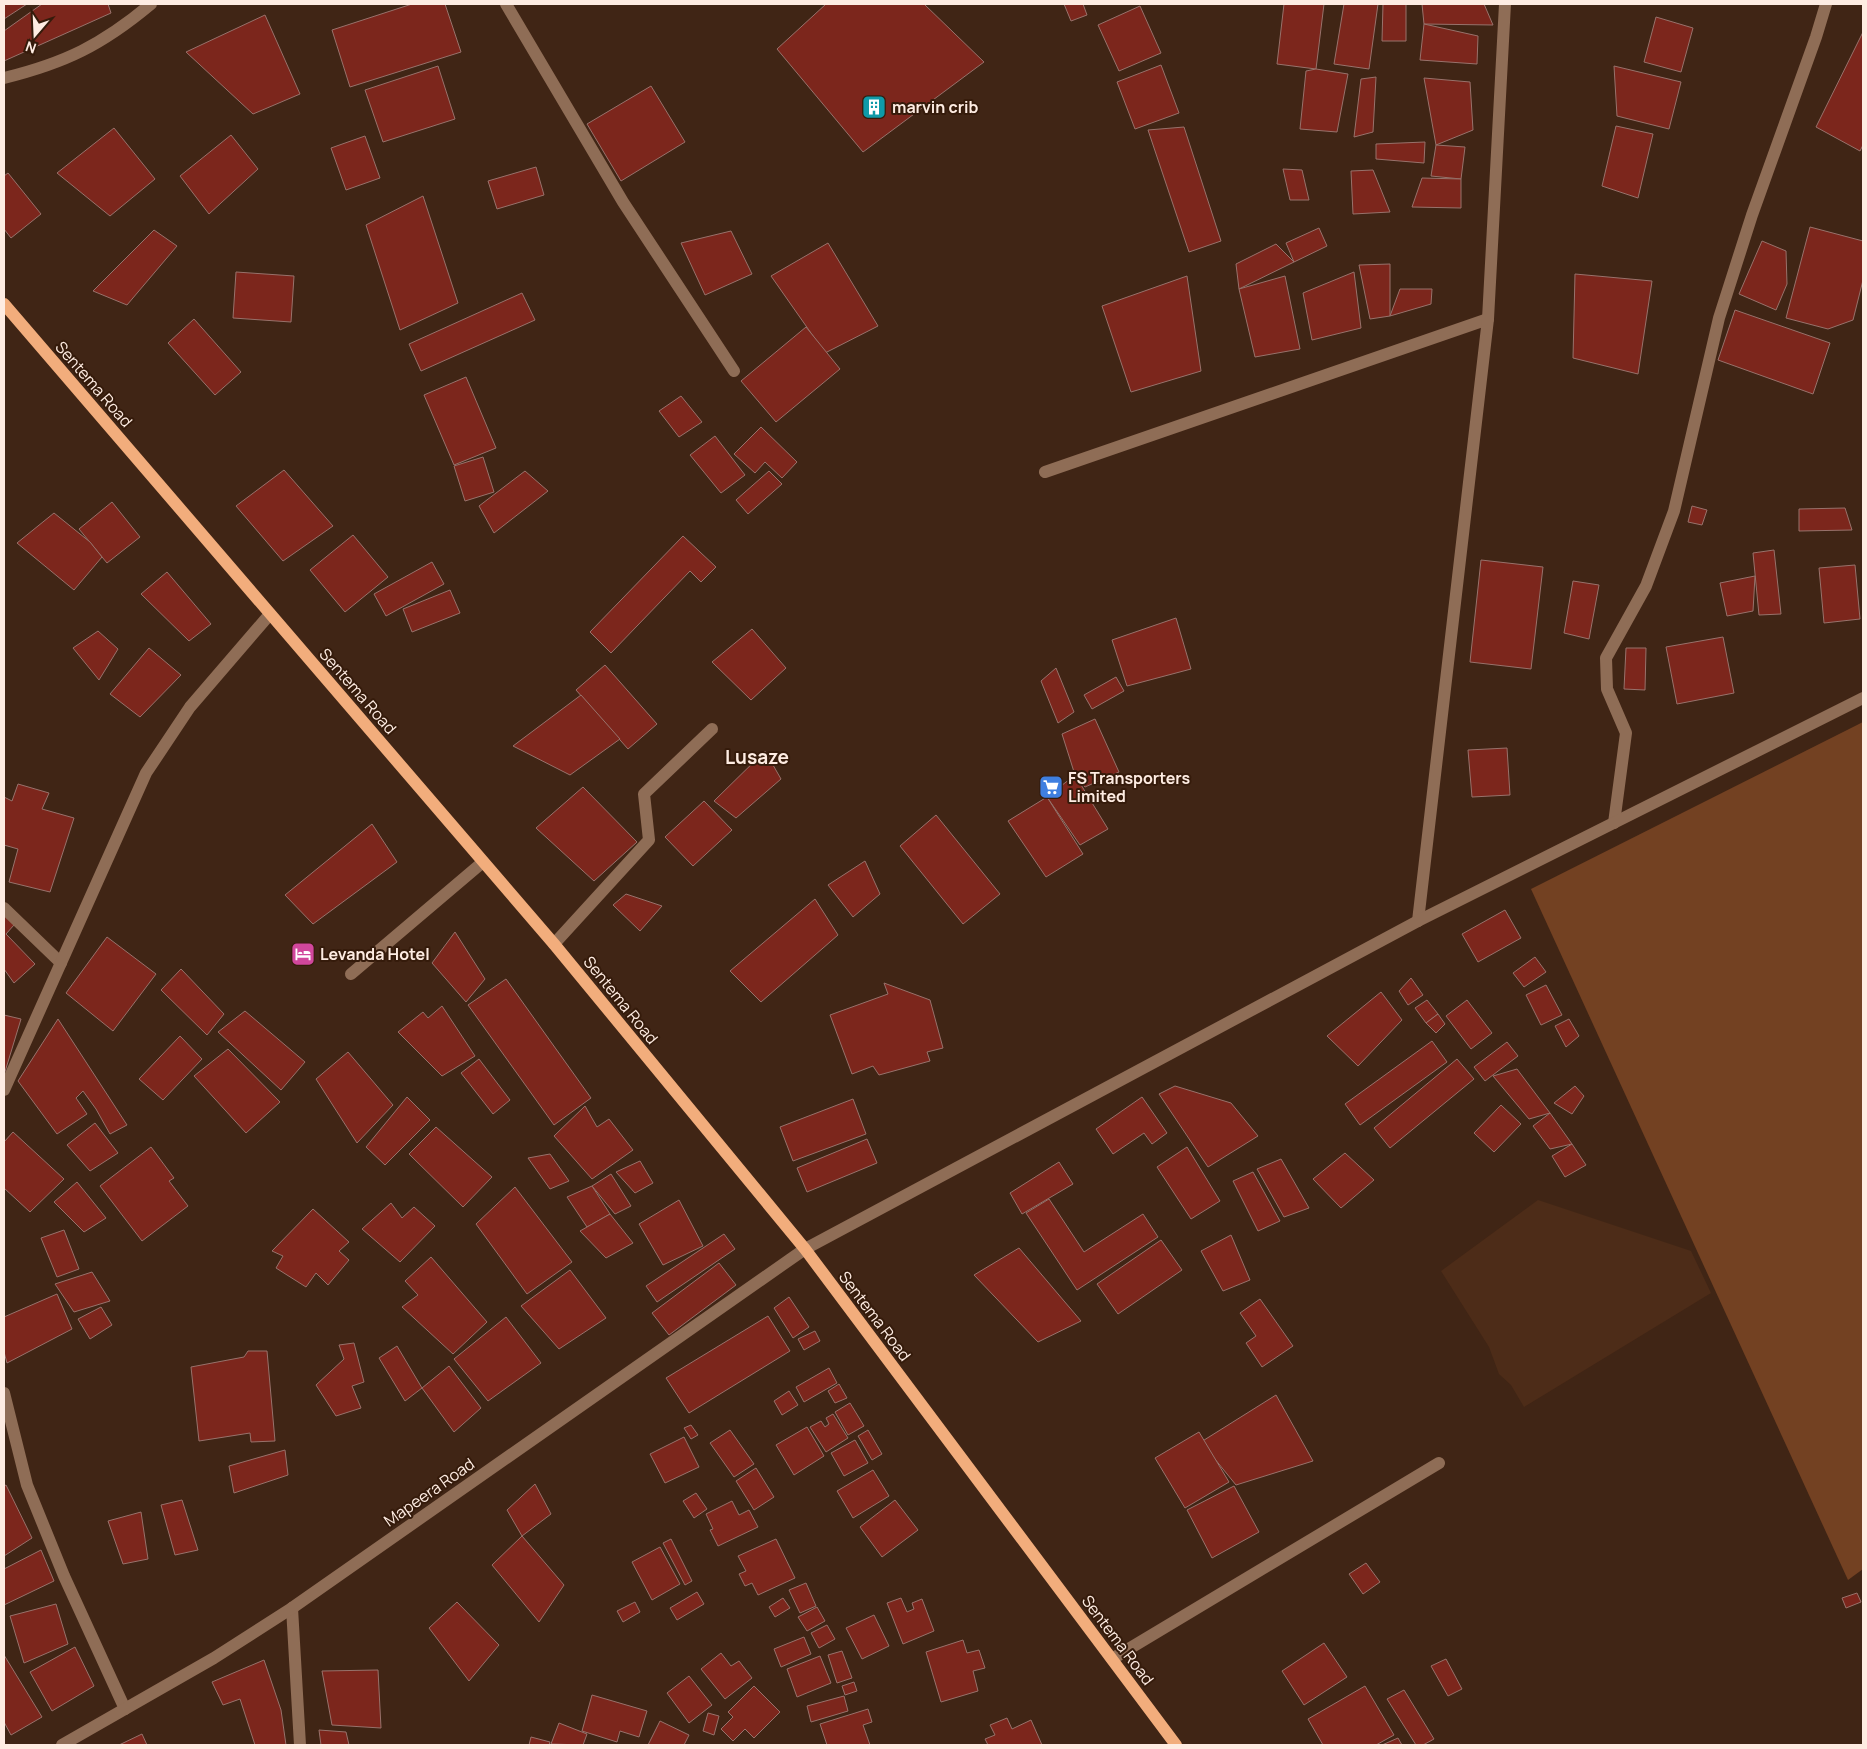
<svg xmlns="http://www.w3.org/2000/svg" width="1867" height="1749" viewBox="0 0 1867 1749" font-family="Manrope,sans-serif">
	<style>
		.built { fill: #4d2c18 }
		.green { fill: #734122 }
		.building { fill: #7c261c; stroke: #98726b }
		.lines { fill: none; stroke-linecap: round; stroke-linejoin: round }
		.minor { stroke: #8f6d56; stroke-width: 12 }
		.major { stroke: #f2ad7c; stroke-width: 12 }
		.labels { text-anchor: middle; stroke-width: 4; stroke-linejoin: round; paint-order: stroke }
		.poi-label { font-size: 16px; font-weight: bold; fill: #feece2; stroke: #351b0b; text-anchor: start }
		.street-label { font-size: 16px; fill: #feece2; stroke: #351b0b }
		.quarter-label { font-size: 19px; font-weight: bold; fill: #feece2; stroke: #351b0b }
	</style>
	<rect width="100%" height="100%" fill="#402515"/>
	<path class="built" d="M1538,1200L1691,1251L1711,1293L1524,1407L1511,1385L1499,1374L1489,1347L1441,1271Z"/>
	<path class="green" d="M1863,722V1569L1848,1580L1531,889Z"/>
	<g class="building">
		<path d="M4,4H27L4,19Z"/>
		<path d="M42,4H108L111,13L4,61V31Z"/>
		<path d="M412,4H445L461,52L350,87L332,30Z"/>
		<path d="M826,4H924L984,62L863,152L777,49Z"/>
		<path d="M1064,4H1083L1087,15L1071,21Z"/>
		<path d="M1284,4H1324L1316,69L1277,64Z"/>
		<path d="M1344,4H1378L1369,69L1334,64Z"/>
		<path d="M1383,4H1406V41H1382Z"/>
		<path d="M1422,4H1484L1493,25L1424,24Z"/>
		<path d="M1140,6L1161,53L1119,71L1098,25Z"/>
		<path d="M265,15L300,94L253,114L186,52Z"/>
		<path d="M1656,17L1693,28L1681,72L1644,62Z"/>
		<path d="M1424,24L1478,36L1477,64L1420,60Z"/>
		<path d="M1863,32V145L1860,151L1816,127Z"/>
		<path d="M1161,65L1179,113L1135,129L1117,82Z"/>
		<path d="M438,66L455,119L383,142L365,90Z"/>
		<path d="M1614,66L1681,82L1669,129L1617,116Z"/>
		<path d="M1316,69L1348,74L1337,132L1300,129L1306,71Z"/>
		<path d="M1376,77L1373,132L1354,137L1361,79Z"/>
		<path d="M1424,78L1470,82L1473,130L1436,145Z"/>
		<path d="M651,86L685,142L621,181L587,124Z"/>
		<path d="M1616,126L1653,134L1638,198L1602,186Z"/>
		<path d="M1184,127L1221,241L1189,252L1148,130Z"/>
		<path d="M114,128L155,179L110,216L57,173Z"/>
		<path d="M231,135L258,169L209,214L180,176Z"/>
		<path d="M365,136L380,178L346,190L331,148Z"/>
		<path d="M1425,142L1424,163L1376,159V144Z"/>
		<path d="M1436,145L1465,147L1461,179L1431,176Z"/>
		<path d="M536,167L544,195L497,209L488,181Z"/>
		<path d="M1283,169L1302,170L1309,200H1290Z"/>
		<path d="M1373,170L1390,212L1353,214L1351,171Z"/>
		<path d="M8,173L41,214L11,238L4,229V176Z"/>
		<path d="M1422,178L1461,179V208L1412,207Z"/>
		<path d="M423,196L458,303L400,330L366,225Z"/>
		<path d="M1810,227L1863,241V280L1853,320L1828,329L1786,318Z"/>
		<path d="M1319,228L1327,246L1294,262L1286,243Z"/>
		<path d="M154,230L177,246L127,305L93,291Z"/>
		<path d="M731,231L752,274L705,295L681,243Z"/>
		<path d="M1762,241L1786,251L1787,284L1776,310L1739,294Z"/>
		<path d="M828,243L878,326L825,353L771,276Z"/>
		<path d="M1276,244L1294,262L1239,289L1236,264Z"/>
		<path d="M1390,264V316L1370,319L1359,265Z"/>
		<path d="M236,272L294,276L291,322L233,318Z"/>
		<path d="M1354,272L1361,328L1312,340L1303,293Z"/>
		<path d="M1575,274L1652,281L1638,374L1573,358Z"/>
		<path d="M1187,276L1201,371L1131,392L1102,306Z"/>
		<path d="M1285,276L1300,349L1255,357L1239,289Z"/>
		<path d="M1400,289H1432L1431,304L1390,316Z"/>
		<path d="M522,293L535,320L421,371L409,344Z"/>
		<path d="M1735,310L1830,343L1813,394L1718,360Z"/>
		<path d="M194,319L241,372L215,395L168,343Z"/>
		<path d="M806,327L840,369L776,422L741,381Z"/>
		<path d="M466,377L496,448L454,465L424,395Z"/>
		<path d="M681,396L702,422L679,437L659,411Z"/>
		<path d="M761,427L797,462L782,478L765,462L755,473L734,454Z"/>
		<path d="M715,436L745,475L721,493L690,455Z"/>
		<path d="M483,457L494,492L465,501L454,466Z"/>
		<path d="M284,470L333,526L283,561L236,506Z"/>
		<path d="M525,471L548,491L494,533L479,506Z"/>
		<path d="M769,471L782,484L748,514L736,500Z"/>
		<path d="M112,502L140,537L107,563L79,529Z"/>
		<path d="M1692,506L1707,510L1702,525L1688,522Z"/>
		<path d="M1845,508L1852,530L1799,531V509Z"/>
		<path d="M54,513L90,542L102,557L74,590L17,543Z"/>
		<path d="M353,535L388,577L345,612L310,570Z"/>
		<path d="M683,536L716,567L701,582L690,571L611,653L590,632Z"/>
		<path d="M1774,550L1781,614L1759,615L1753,553Z"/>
		<path d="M1481,560L1543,567L1531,669L1470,662Z"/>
		<path d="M432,562L444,584L386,616L374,594Z"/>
		<path d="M1855,565L1860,619L1824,623L1819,568Z"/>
		<path d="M167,572L211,624L189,641L141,594Z"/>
		<path d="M1755,576L1753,611L1727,616L1720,583Z"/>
		<path d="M1573,581L1599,585L1589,639L1564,633Z"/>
		<path d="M450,590L460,613L412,632L403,609Z"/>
		<path d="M1176,618L1191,669L1127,686L1112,640Z"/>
		<path d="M752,629L786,668L751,700L712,662Z"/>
		<path d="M98,631L118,649L99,680L73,648Z"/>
		<path d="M1723,637L1734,693L1677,704L1666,647Z"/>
		<path d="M149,648L181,675L140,717L110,694Z"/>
		<path d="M1626,648H1646L1645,690L1624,689Z"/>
		<path d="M605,665L657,724L628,749L576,690Z"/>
		<path d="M1056,668L1074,712L1058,723L1041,681Z"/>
		<path d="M1116,677L1124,691L1092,709L1084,695Z"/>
		<path d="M581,695L620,739L570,775L513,746Z"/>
		<path d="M1095,719L1119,772L1085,787L1075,775L1062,734Z"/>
		<path d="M1507,748L1510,795L1472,797L1468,750Z"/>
		<path d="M765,751L781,779L736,818L714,801Z"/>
		<path d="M1075,775L1108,829L1080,845L1047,797Z"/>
		<path d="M18,784L49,793L42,809L74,818L50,892L9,882L18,849L4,845V797L12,801Z"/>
		<path d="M583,787L637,842L594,881L536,828Z"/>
		<path d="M1047,797L1083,854L1046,877L1008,821Z"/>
		<path d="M704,801L732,830L693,866L665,837Z"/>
		<path d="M936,815L1000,894L963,924L900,846Z"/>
		<path d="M372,824L397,862L313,924L285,895Z"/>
		<path d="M865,861L880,894L853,917L828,885Z"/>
		<path d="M626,894L662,906L640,931L613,905Z"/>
		<path d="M815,899L838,935L761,1002L730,971Z"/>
		<path d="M1505,910L1521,938L1478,962L1462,934Z"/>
		<path d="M4,915L14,925L6,934L35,964L14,983L4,969Z"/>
		<path d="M455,932L485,979L466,1002L432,963Z"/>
		<path d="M107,937L156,974L113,1031L66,993Z"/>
		<path d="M1535,957L1546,972L1524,987L1513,973Z"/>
		<path d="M181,969L224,1014L207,1035L161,990Z"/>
		<path d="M1411,978L1423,995L1408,1005L1399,991Z"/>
		<path d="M506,979L591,1098L554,1125L468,1005Z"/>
		<path d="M884,983L930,1000L943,1048L927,1052L930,1061L879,1075L873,1066L852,1074L830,1015L888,994Z"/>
		<path d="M1546,985L1562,1015L1541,1025L1526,995Z"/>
		<path d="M1381,992L1402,1020L1358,1066L1327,1036Z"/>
		<path d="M1427,1000L1438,1014L1426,1023L1415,1008Z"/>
		<path d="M1467,1000L1492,1033L1471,1049L1446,1016Z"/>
		<path d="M442,1006L475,1056L442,1076L398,1032L423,1012L428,1018Z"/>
		<path d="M245,1011L305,1062L281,1090L218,1032Z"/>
		<path d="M1438,1014L1445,1024L1436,1033L1426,1023Z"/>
		<path d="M4,1015L21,1019L4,1075Z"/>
		<path d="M58,1019L127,1125L110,1134L96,1109L83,1091L76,1098L87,1114L57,1134L18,1081Z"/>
		<path d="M1569,1019L1579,1036L1566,1047L1555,1026Z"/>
		<path d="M180,1036L202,1059L163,1100L139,1079Z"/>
		<path d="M1432,1041L1447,1062L1360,1125L1345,1104Z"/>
		<path d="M1507,1042L1518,1056L1485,1081L1474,1067Z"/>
		<path d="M228,1049L280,1102L246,1133L194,1076Z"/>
		<path d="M348,1052L393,1105L357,1143L316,1079Z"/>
		<path d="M479,1059L510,1100L493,1114L461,1073Z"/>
		<path d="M1457,1059L1474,1079L1390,1148L1374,1128Z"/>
		<path d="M1517,1069L1550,1113L1529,1119L1493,1076Z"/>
		<path d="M1175,1086L1231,1103L1258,1136L1208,1167L1159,1094Z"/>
		<path d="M1575,1086L1584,1096L1572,1114L1554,1103Z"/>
		<path d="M407,1097L430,1120L385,1165L366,1147Z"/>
		<path d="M1142,1097L1167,1133L1152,1144L1144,1133L1113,1154L1096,1129Z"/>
		<path d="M853,1099L866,1134L793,1161L780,1127Z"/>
		<path d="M1501,1105L1521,1124L1494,1152L1474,1133Z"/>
		<path d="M585,1106L597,1127L609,1119L633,1150L592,1179L554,1136Z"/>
		<path d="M1550,1113L1572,1144L1550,1149L1533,1126Z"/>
		<path d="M95,1123L118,1153L90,1171L67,1145Z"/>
		<path d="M436,1127L492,1177L463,1207L409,1154Z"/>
		<path d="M13,1132L64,1179L30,1212L4,1188V1142Z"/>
		<path d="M867,1139L877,1163L807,1192L797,1168Z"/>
		<path d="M1572,1144L1586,1165L1565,1177L1552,1156Z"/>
		<path d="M151,1147L174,1178L169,1181L188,1206L142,1241L100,1186Z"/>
		<path d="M1187,1147L1220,1201L1191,1219L1157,1167Z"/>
		<path d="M1345,1153L1374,1180L1341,1208L1313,1179Z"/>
		<path d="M550,1154L569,1181L550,1189L528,1158Z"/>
		<path d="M1281,1159L1309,1208L1284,1217L1257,1169Z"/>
		<path d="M640,1161L653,1183L635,1193L616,1172Z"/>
		<path d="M1059,1162L1073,1184L1022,1214L1010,1193Z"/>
		<path d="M1253,1172L1280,1221L1258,1231L1233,1181Z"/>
		<path d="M611,1174L631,1206L615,1214L592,1186Z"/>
		<path d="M77,1182L106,1218L84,1232L54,1202Z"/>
		<path d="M592,1186L610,1214L587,1227L567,1197Z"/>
		<path d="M515,1187L572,1262L527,1294L476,1224Z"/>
		<path d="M1049,1199L1084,1252L1143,1214L1158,1237L1077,1290L1026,1213Z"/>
		<path d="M679,1200L703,1246L663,1265L639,1224Z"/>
		<path d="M391,1203L402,1218L414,1207L435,1226L400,1262L362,1229Z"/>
		<path d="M313,1209L349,1242L339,1251L349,1260L328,1285L316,1273L306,1287L276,1268L283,1256L272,1251Z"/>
		<path d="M610,1214L633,1243L606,1258L580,1231Z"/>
		<path d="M64,1230L79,1269L57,1277L41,1238Z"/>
		<path d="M724,1234L735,1249L657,1302L646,1286Z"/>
		<path d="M1231,1235L1250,1280L1223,1291L1201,1251Z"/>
		<path d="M1161,1240L1182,1270L1118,1314L1097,1284Z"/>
		<path d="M1019,1248L1081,1321L1038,1342L974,1275Z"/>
		<path d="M431,1257L487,1322L453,1354L402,1307L418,1295L405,1281Z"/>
		<path d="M719,1263L736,1285L669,1335L652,1313Z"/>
		<path d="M570,1270L606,1318L559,1349L521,1306Z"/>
		<path d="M92,1272L110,1301L74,1312L55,1284Z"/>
		<path d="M57,1294L72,1329L7,1363L4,1352V1317Z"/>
		<path d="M789,1297L809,1327L793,1338L774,1308Z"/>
		<path d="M1260,1299L1293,1346L1262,1367L1246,1343L1256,1336L1240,1313Z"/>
		<path d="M101,1307L112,1325L90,1339L78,1319Z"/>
		<path d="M768,1316L790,1351L689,1413L666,1378Z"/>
		<path d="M506,1317L541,1363L488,1401L454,1359Z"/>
		<path d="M815,1331L820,1341L804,1350L798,1339Z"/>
		<path d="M354,1343L364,1382L352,1386L361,1408L336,1416L316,1385L344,1359L339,1345Z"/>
		<path d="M397,1346L422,1388L405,1401L379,1358Z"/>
		<path d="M248,1351H267L275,1441L251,1442L250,1433L199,1441L191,1367L244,1357Z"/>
		<path d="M449,1366L481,1408L454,1432L422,1388Z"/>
		<path d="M829,1368L837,1383L804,1402L796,1387Z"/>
		<path d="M839,1384L847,1398L835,1403L828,1391Z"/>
		<path d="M789,1391L798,1405L782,1415L774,1401Z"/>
		<path d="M1276,1395L1313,1461L1236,1485L1201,1442Z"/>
		<path d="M850,1403L864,1426L848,1435L835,1412Z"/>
		<path d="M833,1414L848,1438L826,1452L810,1427L821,1421L825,1427L829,1424L826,1418Z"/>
		<path d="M691,1425L698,1435L691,1439L684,1428Z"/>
		<path d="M807,1427L824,1456L794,1475L776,1445Z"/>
		<path d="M730,1430L754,1464L734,1477L710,1443Z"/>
		<path d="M868,1430L882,1454L872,1460L858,1436Z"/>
		<path d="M1199,1432L1229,1482L1185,1508L1155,1458Z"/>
		<path d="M684,1437L699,1467L665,1483L650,1454Z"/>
		<path d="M855,1440L868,1463L844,1476L831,1453Z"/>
		<path d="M285,1450L288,1475L234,1493L229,1466Z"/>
		<path d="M756,1468L774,1497L754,1510L736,1481Z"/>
		<path d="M873,1470L889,1496L853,1518L837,1491Z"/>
		<path d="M535,1484L551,1514L522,1536L507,1510Z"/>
		<path d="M6,1485L32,1538L4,1556V1486Z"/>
		<path d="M1234,1486L1259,1532L1212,1558L1187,1510Z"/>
		<path d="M696,1493L707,1509L694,1518L683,1501Z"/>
		<path d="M182,1500L198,1550L175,1555L161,1505Z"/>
		<path d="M895,1500L918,1530L882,1557L860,1527Z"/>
		<path d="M732,1501L739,1515L749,1510L758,1527L718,1546L710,1530L713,1529L706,1514Z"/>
		<path d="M141,1512L148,1559L123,1564L108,1521Z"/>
		<path d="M522,1536L564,1585L539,1622L492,1565Z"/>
		<path d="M671,1539L692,1581L685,1585L663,1543Z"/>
		<path d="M776,1539L795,1578L758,1595L752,1583L745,1586L739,1574L746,1571L738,1556Z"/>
		<path d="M660,1547L680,1584L652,1600L632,1562Z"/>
		<path d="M41,1550L54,1581L4,1605V1569Z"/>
		<path d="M1366,1563L1380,1582L1363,1594L1349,1574Z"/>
		<path d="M806,1583L816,1606L800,1613L789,1590Z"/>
		<path d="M697,1592L704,1604L677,1620L670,1608Z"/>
		<path d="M1857,1593L1861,1602L1846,1608L1842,1598Z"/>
		<path d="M783,1598L790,1608L775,1617L769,1607Z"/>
		<path d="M901,1598L907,1612L914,1609L912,1603L922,1599L934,1631L903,1644L887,1603Z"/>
		<path d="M457,1602L499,1645L469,1681L429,1628Z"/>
		<path d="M635,1602L640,1612L623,1622L617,1611Z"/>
		<path d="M56,1604L68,1644L24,1663L10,1616Z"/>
		<path d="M817,1607L825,1621L807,1631L798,1617Z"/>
		<path d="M874,1615L889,1646L862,1659L846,1628Z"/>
		<path d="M827,1625L835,1639L819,1648L811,1633Z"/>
		<path d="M804,1637L811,1654L781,1667L774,1649Z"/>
		<path d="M963,1640L967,1653L979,1650L985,1668L973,1671L978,1691L941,1702L926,1652Z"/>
		<path d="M1324,1643L1347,1677L1304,1705L1282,1671Z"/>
		<path d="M75,1647L94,1686L52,1711L30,1672Z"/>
		<path d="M842,1651L852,1678L837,1683L828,1655Z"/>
		<path d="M721,1653L731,1666L739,1661L752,1678L725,1699L701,1669Z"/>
		<path d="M4,1655L42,1717L11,1735L4,1722Z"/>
		<path d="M820,1656L831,1683L797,1697L787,1669Z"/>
		<path d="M1446,1659L1462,1689L1448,1696L1431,1666Z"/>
		<path d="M264,1660L281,1710L286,1745H255L240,1699L223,1705L212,1682Z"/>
		<path d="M378,1670L381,1728L332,1725L322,1671Z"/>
		<path d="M689,1676L712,1705L689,1723L667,1693Z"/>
		<path d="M854,1682L857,1691L845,1695L842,1686Z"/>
		<path d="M754,1686L780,1712L754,1738L745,1729L733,1741L721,1729L733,1717L728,1712Z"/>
		<path d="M1365,1686L1394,1735L1376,1745H1323L1308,1719Z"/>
		<path d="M1404,1690L1434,1739L1423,1745H1416L1387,1699Z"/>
		<path d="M592,1695L647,1711L639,1737L620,1731L617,1742L582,1731Z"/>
		<path d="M844,1696L848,1711L811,1722L807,1706Z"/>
		<path d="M868,1709L872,1722L863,1725L870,1745H827L820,1724Z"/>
		<path d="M708,1713L719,1716L714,1735L703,1731Z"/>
		<path d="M1007,1718L1012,1729L1031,1720L1042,1745H988L985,1739L995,1735L990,1725Z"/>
		<path d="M660,1721L689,1735L684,1745H648Z"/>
		<path d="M559,1723L587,1734L583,1745L551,1744Z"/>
		<path d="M319,1730L346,1732L349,1745H321Z"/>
		<path d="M142,1734L147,1745H119Z"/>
		<path d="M531,1737L550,1742L549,1745H529Z"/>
		<path d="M1398,1738L1402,1745H1382Z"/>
	</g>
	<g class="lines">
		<g class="minor">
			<path d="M506,4L623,202L734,371"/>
			<path d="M4,78C65,63 102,45 151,4"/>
			<path d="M1045,472L1488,319"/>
			<path d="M1614,823L1626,733L1607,689L1606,658L1646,586L1674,511L1719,318L1752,215L1816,37L1826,4"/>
			<path d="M4,908L61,963"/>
			<path d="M1418,921L1488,319L1505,4"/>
			<path d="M554,944L649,840L644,794L712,729"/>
			<path d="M351,974L483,862"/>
			<path d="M4,1090L146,773L190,707L270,614"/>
			<path d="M4,1393L27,1485L64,1576L125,1709"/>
			<path d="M292,1608L300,1745"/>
			<path d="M1112,1659L1439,1463"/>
			<path d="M62,1745L214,1658L292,1608L805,1249L1418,921L1863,698"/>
		</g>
		<path class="major" d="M4,304L554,944L805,1249L1176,1745"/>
	</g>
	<defs>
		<g id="building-square" transform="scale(1.25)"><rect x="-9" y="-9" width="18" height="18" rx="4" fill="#0f9aa8" stroke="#351b0b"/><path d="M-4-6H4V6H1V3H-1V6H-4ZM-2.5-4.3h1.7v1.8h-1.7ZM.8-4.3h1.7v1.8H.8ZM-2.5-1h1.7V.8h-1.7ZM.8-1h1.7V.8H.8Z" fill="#fff"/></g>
		<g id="supermarket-square" transform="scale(1.25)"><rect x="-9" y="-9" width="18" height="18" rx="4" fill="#3f7fe0" stroke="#351b0b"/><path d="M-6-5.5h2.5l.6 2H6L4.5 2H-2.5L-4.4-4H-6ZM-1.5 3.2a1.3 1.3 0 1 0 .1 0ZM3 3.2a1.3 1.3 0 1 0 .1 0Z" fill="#fff"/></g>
		<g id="hotel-square" transform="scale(1.25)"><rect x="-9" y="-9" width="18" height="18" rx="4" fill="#d1479c" stroke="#351b0b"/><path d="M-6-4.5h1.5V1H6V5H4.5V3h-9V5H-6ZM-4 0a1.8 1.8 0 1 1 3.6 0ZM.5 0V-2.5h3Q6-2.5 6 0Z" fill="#fff"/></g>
	</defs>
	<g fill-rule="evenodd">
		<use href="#building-square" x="874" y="107"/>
		<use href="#supermarket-square" x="1051" y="787"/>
		<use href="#hotel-square" x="303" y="954"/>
	</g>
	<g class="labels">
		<g class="poi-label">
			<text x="892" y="113">marvin crib</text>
			<text x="1068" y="784">FS Transporters<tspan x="1068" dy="18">Limited</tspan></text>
			<text x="320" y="960">Levanda Hotel</text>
		</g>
		<g class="street-label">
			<text transform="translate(94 384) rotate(49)" y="6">Sentema Road</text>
			<text transform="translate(358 691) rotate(49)" y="6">Sentema Road</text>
			<text transform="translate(621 1000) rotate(51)" y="6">Sentema Road</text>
			<text transform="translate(875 1316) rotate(53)" y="6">Sentema Road</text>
			<text transform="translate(429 1492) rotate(-35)" y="6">Mapeera Road</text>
			<text transform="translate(1118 1640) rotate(53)" y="6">Sentema Road</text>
		</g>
		<g class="quarter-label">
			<text x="757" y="764">Lusaze</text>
		</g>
	</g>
	<rect width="1867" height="1749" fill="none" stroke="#feece2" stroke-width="10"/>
	<g transform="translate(35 35) rotate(199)" stroke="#351b0b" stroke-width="4" paint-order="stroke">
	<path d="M0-4L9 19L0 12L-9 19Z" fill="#feece2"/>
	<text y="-8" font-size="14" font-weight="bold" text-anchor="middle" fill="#feece2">N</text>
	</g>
</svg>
